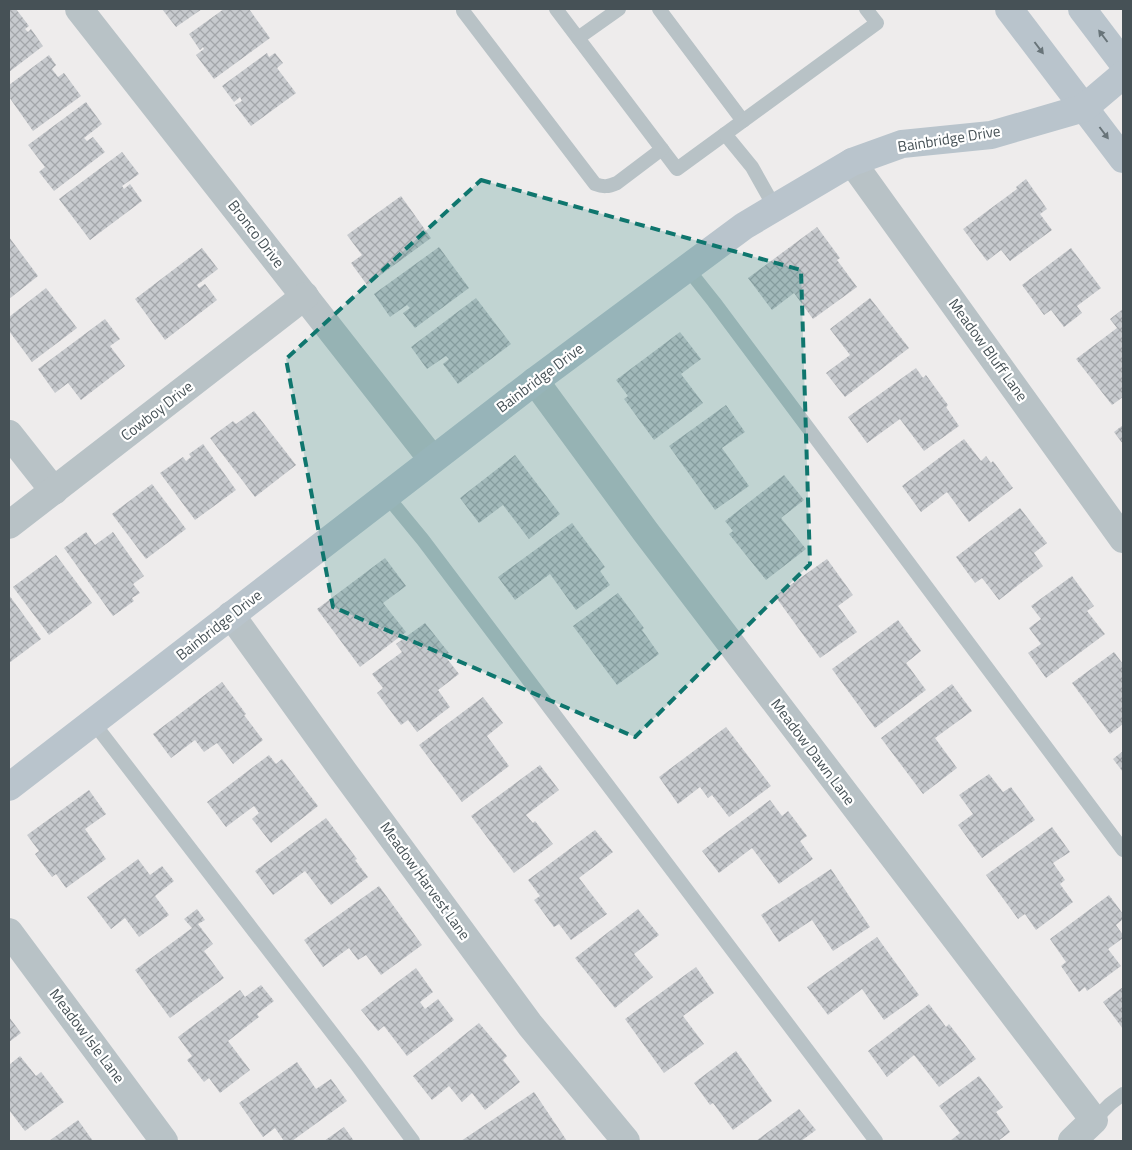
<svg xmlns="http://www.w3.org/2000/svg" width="1132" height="1150" viewBox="0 0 1132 1150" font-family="'Titillium Web',sans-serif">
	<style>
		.building { fill: url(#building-cross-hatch) }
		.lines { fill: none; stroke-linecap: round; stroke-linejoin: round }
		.lane { stroke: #b8c2c6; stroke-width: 14 }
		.street { stroke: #b8c2c6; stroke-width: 28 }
		.secondary { stroke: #b9c4cc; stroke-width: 28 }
		.oneway { fill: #687479 }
		.marked { fill: #0f766e; fill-opacity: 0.2; stroke: #0f766e; stroke-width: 4; stroke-dasharray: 10 6; stroke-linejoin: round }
		.labels { text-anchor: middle; stroke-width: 4.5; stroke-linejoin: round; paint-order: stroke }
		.street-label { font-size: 15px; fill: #465156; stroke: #fff }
	</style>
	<defs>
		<pattern id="building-cross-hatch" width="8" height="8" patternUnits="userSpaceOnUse" patternTransform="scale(1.25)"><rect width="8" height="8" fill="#c7cace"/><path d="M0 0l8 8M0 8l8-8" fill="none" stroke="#a3a6aa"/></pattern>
	</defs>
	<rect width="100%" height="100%" fill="#eeecec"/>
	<g class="building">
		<path d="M9,9H16L29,26L25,29L28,32L31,29L43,46L9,72Z"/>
		<path d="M162,9H202L176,27Z"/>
		<path d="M224,9H249L270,38L214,79L196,55L204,49L203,47L200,50L189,34Z"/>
		<path d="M267,53L269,57L275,53L283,63L277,68L296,93L251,126L235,105L242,101L240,97L234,102L222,86Z"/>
		<path d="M49,55L56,65L52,69L58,77L64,73L81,96L33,131L9,97V85Z"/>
		<path d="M86,102L102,124L84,138L87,141L93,137L105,152L54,191L39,172L45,167L28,145Z"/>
		<path d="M122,152L139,174L122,186L124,189L130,184L142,201L90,240L59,199Z"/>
		<path d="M1026,179L1047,209L1040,214L1052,230L1010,261L1001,250L987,261L963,229L1017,189L1016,187Z"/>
		<path d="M401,196L431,238L367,285L351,263L362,255L347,235Z"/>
		<path d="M817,227L840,258L837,260L857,287L813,319L794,293L772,310L748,278Z"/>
		<path d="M9,237L38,276L9,299Z"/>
		<path d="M439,247L469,288L415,328L403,313L410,308L407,305L390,317L374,294Z"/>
		<path d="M202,248L218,269L197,285L199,288L205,284L217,300L165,340L135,299Z"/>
		<path d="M1071,248L1101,288L1077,306L1082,313L1064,327L1051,310L1044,315L1022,285Z"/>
		<path d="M46,288L77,328L32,362L9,331V317Z"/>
		<path d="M476,298L511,344L458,384L443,364L449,359L446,356L427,369L411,347Z"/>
		<path d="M870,298L909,348L845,397L826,373L850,355L830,329Z"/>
		<path d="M1123,309V397L1112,405L1076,359L1117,328L1110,319Z"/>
		<path d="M105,319L120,339L110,346L125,366L81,400L68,383L55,393L38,369Z"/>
		<path d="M680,332L701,359L681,374L703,403L654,440L624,399L628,396L616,380Z"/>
		<path d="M916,368L923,378L926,375L948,405L946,407L959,426L924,451L900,419L867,443L848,417Z"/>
		<path d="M726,405L745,432L722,448L749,486L715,510L669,446Z"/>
		<path d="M254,411L296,465L255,497L210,438L233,421L236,424Z"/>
		<path d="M1123,425V444L1114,432Z"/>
		<path d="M964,439L981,461L986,456L991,463L993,461L1013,488L969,522L947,492L921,512L902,486Z"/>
		<path d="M203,444L236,490L195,520L160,473L183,457L186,461L191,457L189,454Z"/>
		<path d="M515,455L560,514L529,539L503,505L479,523L460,498Z"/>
		<path d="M784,475L804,500L781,518L806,549L766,580L729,534L733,531L725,521Z"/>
		<path d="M152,484L186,529L146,559L112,514Z"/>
		<path d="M1020,508L1047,543L1034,553L1043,566L999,600L982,578L975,583L956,557Z"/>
		<path d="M572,523L605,567L600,571L610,585L576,610L550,574L515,600L498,577Z"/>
		<path d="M86,532L95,545L113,532L144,576L133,584L140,593L132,598L134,601L113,616L64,548Z"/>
		<path d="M56,555L92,603L49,635L13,587Z"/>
		<path d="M385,558L406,586L383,603L406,632L360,667L317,609Z"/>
		<path d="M827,559L853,595L838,606L857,632L820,658L775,596Z"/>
		<path d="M1072,576L1094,606L1087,611L1105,634L1046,678L1028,653L1041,644L1029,628L1041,619L1031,606Z"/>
		<path d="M618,593L644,628L642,630L659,654L617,685L573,626Z"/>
		<path d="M9,595L41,639L9,663Z"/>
		<path d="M898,620L921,651L906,663L926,690L875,728L832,669Z"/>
		<path d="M425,623L449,653L445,656L459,674L438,690L450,707L417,732L408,720L401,725L377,693L383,688L372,674L402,652L396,644Z"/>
		<path d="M1114,652L1123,664V724L1110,734L1072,683Z"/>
		<path d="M222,682L246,714L244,715L263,740L233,764L217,743L204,752L195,740L171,758L153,734Z"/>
		<path d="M952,684L972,711L935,738L957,768L923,794L881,738Z"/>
		<path d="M483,697L503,723L487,736L509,766L462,802L419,745Z"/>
		<path d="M726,727L771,786L729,817L712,795L708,798L700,787L678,804L659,777Z"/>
		<path d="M1123,751V772L1113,759Z"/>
		<path d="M269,755L276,764L282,759L318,806L271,843L252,819L259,813L254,806L226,827L207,802Z"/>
		<path d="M540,765L559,790L526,815L533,823L535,821L553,844L514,873L471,816Z"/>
		<path d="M989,774L1003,792L1011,787L1035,820L982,858L958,825L973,814L959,795Z"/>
		<path d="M89,790L106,814L85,829L106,859L66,888L56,874L52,877L35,854L39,851L27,835Z"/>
		<path d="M770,800L782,816L788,811L807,836L800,841L813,859L779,884L752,848L719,873L702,851Z"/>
		<path d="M326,818L357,859L355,860L368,877L331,905L305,871L273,895L255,871Z"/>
		<path d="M1052,827L1070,852L1053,863L1065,880L1060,884L1073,902L1036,930L1025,914L1018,919L986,875Z"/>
		<path d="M595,830L613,852L579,878L607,914L571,940L559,924L554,927L534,900L540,896L528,880Z"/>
		<path d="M138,859L150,875L162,866L174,881L155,896L169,915L139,937L125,918L111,929L87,897Z"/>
		<path d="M831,869L870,927L833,951L812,920L779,942L761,915Z"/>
		<path d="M379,886L422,945L381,975L366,955L358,960L349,948L323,967L304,940Z"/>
		<path d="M1109,895L1123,914V919L1116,925L1123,935V938L1108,949L1121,966L1087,991L1085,987L1079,992L1061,966L1066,962L1050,939Z"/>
		<path d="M197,909L205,920L198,924L213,944L204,951L224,978L170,1018L135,970L192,928L184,919Z"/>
		<path d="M638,909L659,935L634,954L653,977L615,1008L575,958Z"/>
		<path d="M877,937L919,995L884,1020L862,989L828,1015L807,987Z"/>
		<path d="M696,967L714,993L683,1016L704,1044L664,1073L625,1019Z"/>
		<path d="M416,968L433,992L420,1002L425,1009L438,999L454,1020L407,1056L384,1026L378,1031L361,1010Z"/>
		<path d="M261,985L274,1001L257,1014L259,1017L228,1041L250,1070L220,1093L209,1078L204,1082L187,1060L192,1056L178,1037L240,990L245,997Z"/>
		<path d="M1123,987V1029L1103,1002Z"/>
		<path d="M929,1004L946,1027L949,1024L976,1059L939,1087L914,1055L887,1077L868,1051Z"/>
		<path d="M9,1017L21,1033L9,1042Z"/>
		<path d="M479,1023L507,1056L503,1060L520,1082L485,1110L472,1093L462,1102L449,1086L432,1100L413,1076Z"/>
		<path d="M736,1051L772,1101L733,1130L713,1103L710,1105L694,1083Z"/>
		<path d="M20,1056L36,1076L41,1072L64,1102L25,1131L9,1110V1065Z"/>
		<path d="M297,1062L316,1089L331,1079L347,1101L292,1141H284L275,1128L263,1137L239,1103Z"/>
		<path d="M979,1076L1003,1107L996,1112L1010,1132L998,1141H950L960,1133L939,1106Z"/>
		<path d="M534,1092L567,1141H461Z"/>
		<path d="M799,1109L816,1130L801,1141H756Z"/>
		<path d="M78,1120L93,1141H49Z"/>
		<path d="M344,1127L354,1141H324Z"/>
	</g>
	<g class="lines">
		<g class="lane">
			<path d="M556,9L677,169L725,134"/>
			<path d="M659,9L743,121"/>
			<path d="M463,11L595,184C603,187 608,187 617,183L662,149"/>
			<path d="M578,38L619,9"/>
			<path d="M775,208L752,167L725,134L877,23L866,9"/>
			<path d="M687,268L714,302L1123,850"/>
			<path d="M386,495L423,540L876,1141"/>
			<path d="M93,722L356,1064L413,1141"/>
			<path d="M1094,1120L1110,1104L1123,1094"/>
		</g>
		<g class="street">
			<path d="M79,9L432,459"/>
			<path d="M852,162L1123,539"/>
			<path d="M535,381L645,531L1094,1120L1072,1141"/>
			<path d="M9,434L54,491"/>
			<path d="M9,525L305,296"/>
			<path d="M231,615L341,768L530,1025L626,1141"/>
			<path d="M9,932L164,1141"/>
		</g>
		<g class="secondary">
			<path d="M1009,9L1123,159"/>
			<path d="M1082,9L1123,63"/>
			<path d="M9,787L535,381L744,226L852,162L902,144L991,135L1084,108L1123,75"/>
		</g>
	</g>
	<defs><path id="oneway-solid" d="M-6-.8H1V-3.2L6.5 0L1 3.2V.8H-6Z" transform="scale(1.25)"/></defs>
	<g class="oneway">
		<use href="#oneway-solid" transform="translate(1103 36) rotate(-127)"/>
		<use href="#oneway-solid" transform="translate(1039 48) rotate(53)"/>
		<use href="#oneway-solid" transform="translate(1104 133) rotate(53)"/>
	</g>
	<path class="marked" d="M481,180L801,270L810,564L635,737L333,607L286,359Z"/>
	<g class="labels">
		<g class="street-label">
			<text transform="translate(949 139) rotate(-9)" y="5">Bainbridge Drive</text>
			<text transform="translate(256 234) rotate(52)" y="5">Bronco Drive</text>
			<text transform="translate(988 350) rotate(54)" y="5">Meadow Bluff Lane</text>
			<text transform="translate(540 378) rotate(-37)" y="5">Bainbridge Drive</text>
			<text transform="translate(157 411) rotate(-38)" y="5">Cowboy Drive</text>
			<text transform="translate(219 625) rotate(-38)" y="5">Bainbridge Drive</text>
			<text transform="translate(813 752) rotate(53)" y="5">Meadow Dawn Lane</text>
			<text transform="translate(425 881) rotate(54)" y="5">Meadow Harvest Lane</text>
			<text transform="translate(87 1036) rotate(53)" y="5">Meadow Isle Lane</text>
		</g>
	</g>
	<rect width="1132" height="1150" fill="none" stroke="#465156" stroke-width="20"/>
</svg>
